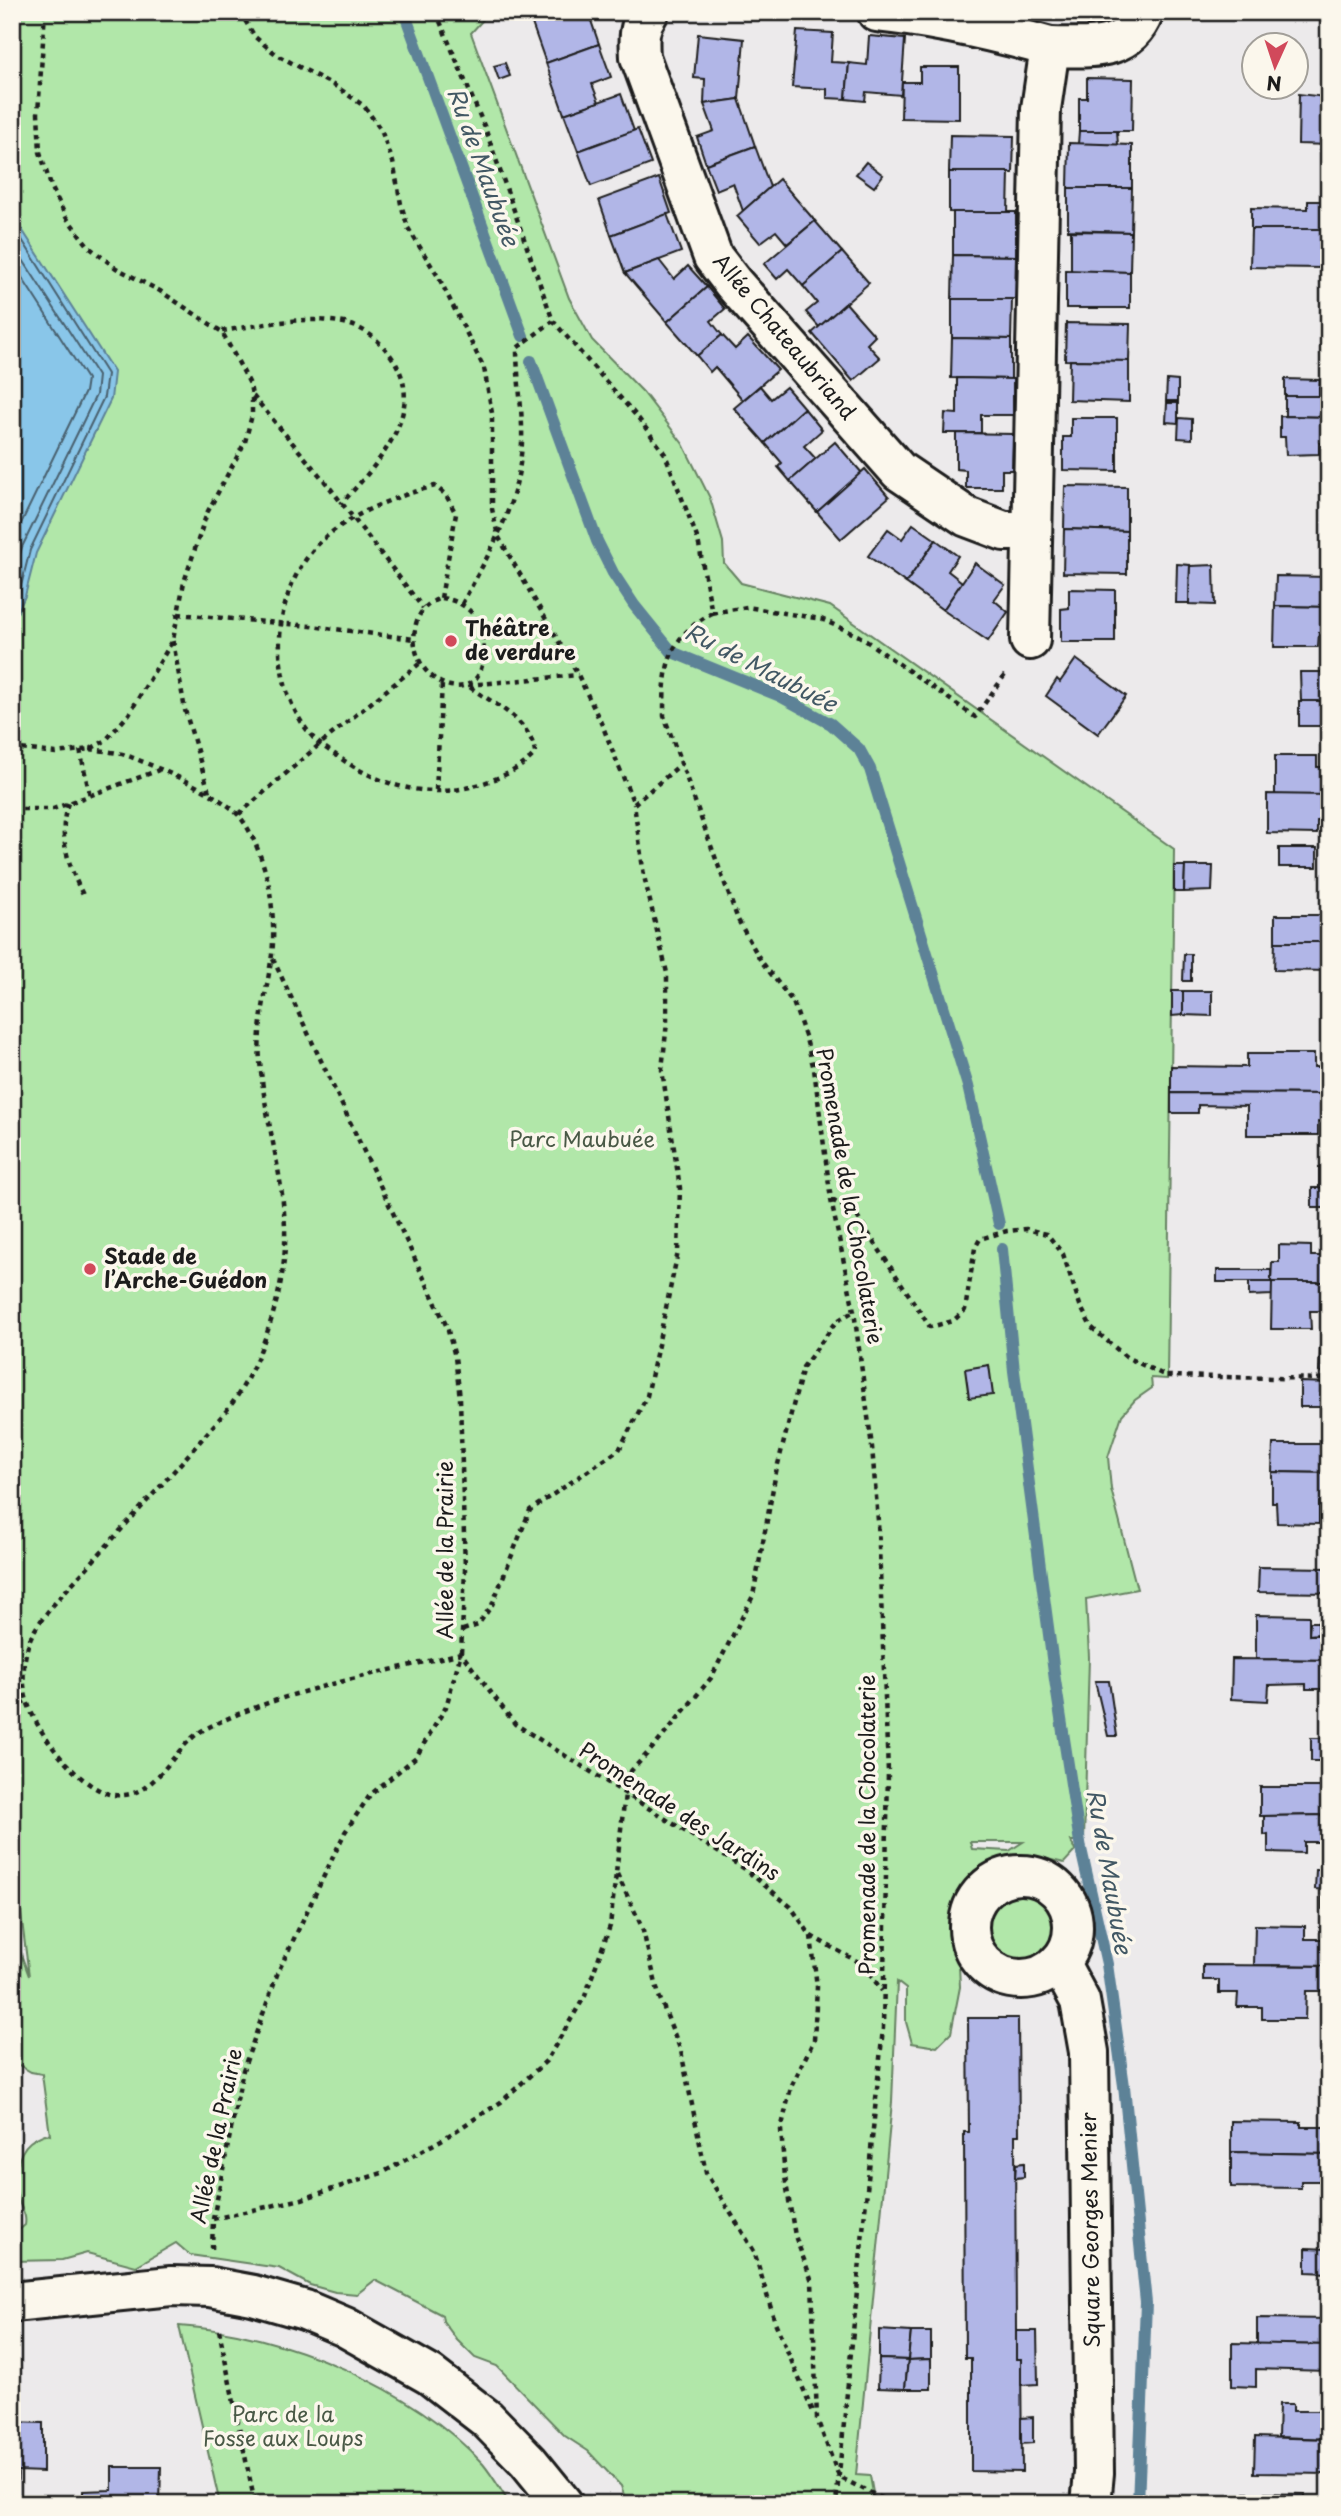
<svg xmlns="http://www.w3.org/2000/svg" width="1341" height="2516" viewBox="0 0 1341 2516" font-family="'Playpen Sans',sans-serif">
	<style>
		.green { fill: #b1e7a9; stroke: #668262; stroke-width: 2; fill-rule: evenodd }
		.water { fill: #89c6e9; stroke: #5d8297; stroke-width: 2 }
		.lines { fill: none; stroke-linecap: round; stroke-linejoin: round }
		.shore { stroke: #48606e; stroke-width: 2 }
		.stream { stroke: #5d8297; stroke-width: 12 }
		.building { fill: #b1b6e7; stroke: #1c1c1c; stroke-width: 2 }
		.street-casing { stroke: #1c1c1c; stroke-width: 44 }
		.path { stroke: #1c1c1c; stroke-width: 4.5; stroke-dasharray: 5 5; stroke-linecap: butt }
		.street { stroke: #fbf7ec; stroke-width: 38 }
		.poi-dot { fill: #d1495b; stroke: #fbf7ec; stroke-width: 2.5 }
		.labels { text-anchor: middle; stroke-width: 7; stroke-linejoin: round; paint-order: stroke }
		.street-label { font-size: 21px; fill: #1c1c1c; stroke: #fbf7ec }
		.poi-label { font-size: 21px; font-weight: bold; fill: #1c1c1c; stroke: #fbf7ec; text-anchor: start }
		.park-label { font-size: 21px; fill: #495946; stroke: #fbf7ec }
		.water-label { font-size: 23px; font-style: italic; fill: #425864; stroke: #fbf7ec }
	</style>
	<rect width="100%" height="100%" fill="#eceaeb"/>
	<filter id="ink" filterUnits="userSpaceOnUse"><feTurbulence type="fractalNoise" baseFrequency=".0143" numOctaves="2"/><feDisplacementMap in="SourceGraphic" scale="14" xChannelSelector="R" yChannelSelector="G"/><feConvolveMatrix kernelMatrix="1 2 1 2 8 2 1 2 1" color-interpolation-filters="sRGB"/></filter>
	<g filter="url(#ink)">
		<g class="green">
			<path d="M12,12H490L471,33L569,298L592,340L643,392L683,444L710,498L723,542L724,563L741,583L830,606L1174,849L1167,1379L1151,1378L1152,1388L1135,1400L1122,1415L1108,1457L1111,1489L1137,1589L1086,1599L1089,1657L1084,1841H1071L1075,1851L1064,1863L1031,1855L989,1864L965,1900L958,1943L960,1987L951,2033L937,2047L912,2043L906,2022V1989L897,1982L892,2102L856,2475L870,2476L875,2504H627L621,2486L588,2451L565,2436L497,2366L475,2358L457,2340L443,2321L442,2315L375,2280L357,2294L335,2292L310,2285L279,2268L190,2255L176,2243L136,2266L87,2253L62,2260L12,2261V2236L25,2225C27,2214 21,2209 18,2199C13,2183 16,2153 30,2142C34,2139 40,2136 45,2134L50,2135L42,2074L31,2072L12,2061V1930L29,1976L17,1882L12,1879ZM970,1842H1023L1009,1851L972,1849Z"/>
			<circle cx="1023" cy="1928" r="34"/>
			<path d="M179,2326C281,2332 413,2387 483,2464C493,2476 501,2491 510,2504H220Z"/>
		</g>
		<path class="water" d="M12,206L21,228L114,372L111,399L36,553L25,596L12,624Z"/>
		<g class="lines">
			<g class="shore">
				<path d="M12,224L107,374L104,397L30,550L19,594L12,608"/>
				<path d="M12,243L98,376L96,395L22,547L12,584"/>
				<path d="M12,262L87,379L85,392L12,542"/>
			</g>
			<g class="stream">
				<path d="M404,12L523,336"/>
				<path d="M531,361L597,541L613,573L634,605L672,652L780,696L831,724L859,749L870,769L968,1086L999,1224"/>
				<path d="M1002,1249L1014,1371L1055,1680L1081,1849L1107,1964L1124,2086L1146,2303L1138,2504"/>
			</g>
		</g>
		<g class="building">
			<path d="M528,12H567L568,17L588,12L599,44L546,63Z"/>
			<path d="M797,31L833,33L831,62L849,63L846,99L827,98V89L792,87Z"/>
			<path d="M698,34L744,39L739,99L704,104L705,79L694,78Z"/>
			<path d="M869,36L905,39L901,95L866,92L865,101L846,99L849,63L867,65Z"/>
			<path d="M1324,43L1329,44V58L1321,56Z"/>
			<path d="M599,44L611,77L592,84L599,102L564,114L546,63Z"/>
			<path d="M1325,57L1329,58V145L1298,144L1299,94L1325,97Z"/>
			<path d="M505,63L510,76L499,80L494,66Z"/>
			<path d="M920,67H959V119L901,118L902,82H920Z"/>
			<path d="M1087,78L1133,79L1132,131H1079V98H1087Z"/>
			<path d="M621,94L634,131L578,151L564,114Z"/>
			<path d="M739,99L755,146L706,164L697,137L714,131L704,104Z"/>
			<path d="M638,129L651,164L591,186L578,151Z"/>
			<path d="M1079,131H1117L1118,145L1078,144Z"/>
			<path d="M950,135L1014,136L1013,173L949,172Z"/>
			<path d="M1069,143L1132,145V188H1068Z"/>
			<path d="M755,146L770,187L743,211L733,183L716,190L706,164Z"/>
			<path d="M866,162L883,175L874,187L856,174Z"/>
			<path d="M949,172H1009L1008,213L949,212Z"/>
			<path d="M659,178L671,213L611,235L599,200Z"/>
			<path d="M779,179L815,221L787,244L776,231L760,243L737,216Z"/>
			<path d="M1068,188H1132L1131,232L1068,230Z"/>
			<path d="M1308,201H1329V229H1251V208L1308,209Z"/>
			<path d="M953,212H1016V256L953,255Z"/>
			<path d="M667,214L681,252L625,273L611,235Z"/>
			<path d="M815,221L842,252L803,286L788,269L777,279L764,264Z"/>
			<path d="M1251,229H1329V254H1324V268L1250,267Z"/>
			<path d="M1071,231L1131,232L1130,272L1071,271Z"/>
			<path d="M842,252L869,283L819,327L806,312L817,303L803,286Z"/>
			<path d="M953,255L1016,256L1015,299H952Z"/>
			<path d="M659,260L674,279L688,266L707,287L667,322L625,273Z"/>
			<path d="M1066,270L1130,272V308H1066Z"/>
			<path d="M707,287L725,309L711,321L722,335L697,356L667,322Z"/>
			<path d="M952,299H1012L1011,339L952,338Z"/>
			<path d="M846,303L875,336L867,344L880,358L853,381L812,333Z"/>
			<path d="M1066,323L1130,324L1129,361L1065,360Z"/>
			<path d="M722,335L735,349L748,337L778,370L743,400L715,367L710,372L697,356Z"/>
			<path d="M952,338L1011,339V379L951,378Z"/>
			<path d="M1070,360L1129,361V402L1069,400Z"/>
			<path d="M957,378L1013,379V415H981V433H944L945,413L957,414Z"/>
			<path d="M1285,379L1320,380L1319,396H1285Z"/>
			<path d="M1167,380L1178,381V401H1166Z"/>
			<path d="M760,386L771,399L786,387L804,408L765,443L734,408Z"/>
			<path d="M1319,388H1329V417L1285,416V396H1319Z"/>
			<path d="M1167,403H1178V423L1166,422Z"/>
			<path d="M804,408L822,430L804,446L816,459L790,481L778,467L782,463L765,443Z"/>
			<path d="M1280,416L1329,417V443H1319V454L1286,455L1285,437H1280Z"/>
			<path d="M1071,418H1117V471L1063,470V437H1071Z"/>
			<path d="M1179,418L1192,419V439L1178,438Z"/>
			<path d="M956,433L1013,434L1012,470H1002V488H966V470L956,469Z"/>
			<path d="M835,442L862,473L817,512L790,481Z"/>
			<path d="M865,469L889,497L841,539L817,512Z"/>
			<path d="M1065,486L1127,487V531L1064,529Z"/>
			<rect x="1326" y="491" width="3" height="19"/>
			<path d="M913,524L936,540L906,583L868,556L888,529L902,539Z"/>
			<path d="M1064,529L1127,531V574L1063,573Z"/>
			<path d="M936,540L958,556L948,571L962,582L943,610L906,583Z"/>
			<path d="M975,563L1005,585L994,600L1008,612L988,641L943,610Z"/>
			<path d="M1177,564L1190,565L1189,603H1176Z"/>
			<path d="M1214,565L1215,605L1189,604L1190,566Z"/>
			<path d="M1276,576L1329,577V607L1275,606Z"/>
			<path d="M1069,589L1115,590V642H1061V609L1069,608Z"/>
			<path d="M1275,606L1329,607V633H1319L1318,647H1274Z"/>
			<path d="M1076,659L1126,696L1098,734L1046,696L1057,679L1060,682Z"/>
			<path d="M1300,672H1329V701H1301Z"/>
			<rect x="1299" y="701" width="30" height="25"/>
			<path d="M1275,756H1317V767H1329V795H1275Z"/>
			<path d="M1267,794L1329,795V821H1317V834L1267,833Z"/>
			<rect x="1279" y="848" width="38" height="19"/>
			<path d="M1174,866H1185L1184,892H1174Z"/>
			<path d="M1185,866H1213L1212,891L1184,892Z"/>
			<rect x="1275" y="915" width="54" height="27"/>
			<path d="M1275,942H1329V971L1274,970Z"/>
			<path d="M1184,954H1191V981H1183Z"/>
			<path d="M1172,991H1183V1015L1172,1016Z"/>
			<path d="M1183,991H1212V1016L1183,1015Z"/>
			<rect x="1326" y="1017" width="3" height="21"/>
			<path d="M1247,1054H1314V1067H1329V1094L1171,1093V1066L1247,1067Z"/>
			<path d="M1171,1093L1329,1094V1122H1318V1135H1247V1106L1198,1105V1113H1171Z"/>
			<rect x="1319" y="1167" width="10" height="21"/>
			<rect x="1312" y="1188" width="13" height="20"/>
			<rect x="1325" y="1188" width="4" height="20"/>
			<path d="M1279,1245L1311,1246V1256H1329V1282H1271L1272,1262H1279Z"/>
			<rect x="1217" y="1270" width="54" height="12"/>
			<path d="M1249,1282H1272V1295L1249,1296Z"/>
			<path d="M1272,1282H1329V1311H1310L1311,1329H1271Z"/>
			<path d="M1320,1347L1329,1348V1373L1319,1372Z"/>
			<path d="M989,1365L993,1395L969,1398L965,1369Z"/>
			<path d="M1300,1382L1329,1383V1473L1272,1472L1273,1444H1320V1407H1300Z"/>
			<path d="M1272,1472L1329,1473V1501L1319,1502V1524L1277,1523L1276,1502H1272Z"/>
			<path d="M1329,1501V1524H1319V1502Z"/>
			<path d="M1259,1567L1329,1568V1593L1258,1592Z"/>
			<path d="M1256,1615L1309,1616V1635H1329V1660L1256,1659Z"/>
			<path d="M1310,1622H1318V1634L1309,1635Z"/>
			<path d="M1232,1659L1329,1660V1689H1306V1684L1269,1685L1268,1701L1231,1699Z"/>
			<path d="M1095,1681H1109L1117,1736H1108Z"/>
			<rect x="1311" y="1738" width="18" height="23"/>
			<path d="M1260,1787H1329V1815L1260,1816Z"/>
			<path d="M1329,1815V1842H1304V1853L1268,1852V1834L1264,1835V1816Z"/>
			<path d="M1316,1870H1329V1890L1315,1889Z"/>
			<path d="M1322,1890H1329V1910L1322,1909Z"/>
			<path d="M1255,1925L1305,1926V1939H1329V1966L1254,1965Z"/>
			<path d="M1203,1965L1329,1966V1991H1306L1305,2019H1262V2007H1237L1238,1993H1219V1980H1203Z"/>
			<path d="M968,2018H1018L1019,2135H1015L1016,2331V2359H1021L1022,2472L971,2471V2358H965L964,2132H969Z"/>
			<path d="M1231,2121L1301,2122V2127H1329V2154L1231,2152Z"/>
			<path d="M1231,2152L1329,2154V2181H1301V2188L1231,2187Z"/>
			<path d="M1024,2163V2177L1015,2178L1016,2164Z"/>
			<path d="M1306,2248L1329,2249V2273L1306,2272Z"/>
			<path d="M1257,2318L1329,2319V2345L1257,2344Z"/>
			<path d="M879,2330L911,2332L908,2360L879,2359Z"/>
			<path d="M1016,2331H1037L1038,2384L1021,2385V2359H1016Z"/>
			<path d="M911,2332H931V2359L908,2360Z"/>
			<path d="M1232,2343L1329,2345V2371L1256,2369V2387L1232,2386Z"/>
			<path d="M879,2359L908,2360L905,2389L878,2388Z"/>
			<path d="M931,2359V2389H905L908,2360Z"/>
			<path d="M1279,2404H1293V2411H1329V2439L1278,2437Z"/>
			<path d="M1033,2417V2443L1021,2444V2418Z"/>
			<path d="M12,2422L43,2423V2472L18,2471L17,2499H12Z"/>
			<path d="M1255,2437L1329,2439V2474L1254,2473Z"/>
			<path d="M112,2467H161L160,2504H83V2491L112,2490Z"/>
			<path d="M1245,2493L1305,2494V2504H1245Z"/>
		</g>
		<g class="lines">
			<g class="street-casing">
				<g id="street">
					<path d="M649,12C638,27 639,39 640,57L713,257L733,283L899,471L967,517L1004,531H1032"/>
					<path d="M877,12C936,18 993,31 1050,47"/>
					<path d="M1030,640L1041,109L1050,47C1087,47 1128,54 1144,12"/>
					<circle cx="1021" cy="1927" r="52"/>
					<path d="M1059,1962L1080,2001L1089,2052L1094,2473L1091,2504"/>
					<path d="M12,2302L171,2286L210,2287L253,2295L305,2310L345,2327L430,2375L487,2419L528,2461L563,2504"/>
				</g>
			</g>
			<g class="path">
				<path d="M240,12L255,37L277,55L337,87L364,106L381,130L393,162L401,204L408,228L439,278L484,368L492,413V509L498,536L578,675L603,727L634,804L681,764"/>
				<path d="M436,12L485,128L553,321L639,419L665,454L698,540L712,613C666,639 664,667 664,716L738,920L761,961L793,1002L806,1039L814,1069L831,1200L854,1311L872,1447L878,1521L888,1772L883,2028L836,2504"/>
				<path d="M222,331C261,325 305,315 344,323C365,328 379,340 391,356C430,410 377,464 341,504"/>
				<path d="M253,396L327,484L423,608"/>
				<path d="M441,598L456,514L446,495L435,486C395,496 341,517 314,549C270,599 268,684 311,735C317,743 327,749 336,755C374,783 422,799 470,787C492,781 521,771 535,753C531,719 491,703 467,685"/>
				<path d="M441,598C474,602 487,628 483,660C477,710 407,684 415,629C417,614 426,603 441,598Z"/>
				<path d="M462,604C487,557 516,510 521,455C525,421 517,384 517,348L553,321"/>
				<path d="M712,613L747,607L821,619L859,636L975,717L1007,672"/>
				<path d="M178,614L311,626L414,639"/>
				<path d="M173,641L185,710L209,792"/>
				<path d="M468,685L578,675"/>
				<path d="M12,748L56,753L90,749L105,741L129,714L173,640L184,582L207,513L245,442L252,415V396L250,384L222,332L160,291L116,268L90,248L66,217L51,186L40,152L38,113L45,12"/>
				<path d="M90,749C104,751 119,752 131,757C159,768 223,795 240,817C254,834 264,864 269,886C273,909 275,939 271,961C266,995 257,1026 260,1061C265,1129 293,1199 283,1268C277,1310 261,1357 239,1393C229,1410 214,1424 202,1439C164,1483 124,1526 85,1570C69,1587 36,1621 29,1642C24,1658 22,1676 25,1692C30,1726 79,1790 114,1795C157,1800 172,1746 205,1729C285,1689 376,1675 461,1653L515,1724L745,1869L791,1907L811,1936L817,1987L814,2040L791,2087L781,2130L785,2177L795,2236L812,2281L817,2419L839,2477L893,2504"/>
				<path d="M80,750L90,796"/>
				<path d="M436,790L442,684"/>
				<path d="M68,803C57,835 69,867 83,895"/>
				<path d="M12,809H53L159,770"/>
				<path d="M239,814L320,744L419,664"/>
				<path d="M832,1200L855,1213L930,1327L953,1321L965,1310L975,1248L980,1239L1007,1231L1026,1229L1047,1234L1063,1254L1080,1305L1091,1327L1126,1357L1166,1376L1329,1379"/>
				<path d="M463,1630L478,1625L492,1605L530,1510L619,1450L647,1396L678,1252L680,1188L662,1070L667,1022V973L644,876L634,804"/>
				<path d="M12,1709L27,1700"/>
				<path d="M617,1874L642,1927L659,1996L681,2051L706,2173L754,2251L775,2322L814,2414"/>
				<path d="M811,1936L864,1965L882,1991"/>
				<path d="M213,2219L302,2199L382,2173L443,2139L501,2102L546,2061L585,1996L610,1926L625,1794L631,1771L659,1741L711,1678L753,1596L776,1472L803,1367L837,1321L854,1311"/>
				<path d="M212,2249L213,2219L243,2070L278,1972L345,1832L370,1795L416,1757L446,1707L461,1653L465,1570L460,1398L455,1357L447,1327L273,959"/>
				<path d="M219,2330L255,2504"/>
			</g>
			<use href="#street" class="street"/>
		</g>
	</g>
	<g class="poi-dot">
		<circle cx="451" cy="641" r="7"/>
		<circle cx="90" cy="1269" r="7"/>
	</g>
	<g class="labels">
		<g class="street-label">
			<text transform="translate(784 337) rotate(50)" y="7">Allée Chateaubriand</text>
			<text transform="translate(849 1196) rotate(80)" y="7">Promenade de la Chocolaterie</text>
			<text transform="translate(446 1550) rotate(-90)" y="7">Allée de la Prairie</text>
			<text transform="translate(679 1812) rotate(33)" y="7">Promenade des Jardins</text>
			<text transform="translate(868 1825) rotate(-90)" y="7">Promenade de la Chocolaterie</text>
			<text transform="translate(217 2136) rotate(-78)" y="7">Allée de la Prairie</text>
			<text transform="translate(1091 2230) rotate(-91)" y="7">Square Georges Menier</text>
		</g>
		<g class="poi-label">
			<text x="465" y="636">Théâtre<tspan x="465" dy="24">de verdure</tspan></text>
			<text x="104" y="1264">Stade de<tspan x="104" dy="24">l’Arche-Guédon</tspan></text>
		</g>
		<g class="park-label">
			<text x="582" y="1147">Parc Maubuée</text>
			<text x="283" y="2422">Parc de la<tspan x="283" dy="24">Fosse aux Loups</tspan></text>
		</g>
		<g class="water-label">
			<text transform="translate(483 167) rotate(70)" y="8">Ru de Maubuée</text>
			<text transform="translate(761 668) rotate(27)" y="8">Ru de Maubuée</text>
			<text transform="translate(1109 1872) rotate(80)" y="8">Ru de Maubuée</text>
		</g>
	</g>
	<rect width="1341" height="2516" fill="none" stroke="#fbf7ec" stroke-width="42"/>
	<rect x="21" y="21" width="1299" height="2474" fill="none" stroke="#1c1c1c" stroke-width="2.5" filter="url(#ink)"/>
	<g transform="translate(1275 66) rotate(183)"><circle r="33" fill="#fbf7ec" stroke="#a29f99" stroke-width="2"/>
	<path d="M0-5L12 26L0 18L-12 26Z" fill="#d1495b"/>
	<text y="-10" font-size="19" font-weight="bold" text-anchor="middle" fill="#1c1c1c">N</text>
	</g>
</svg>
